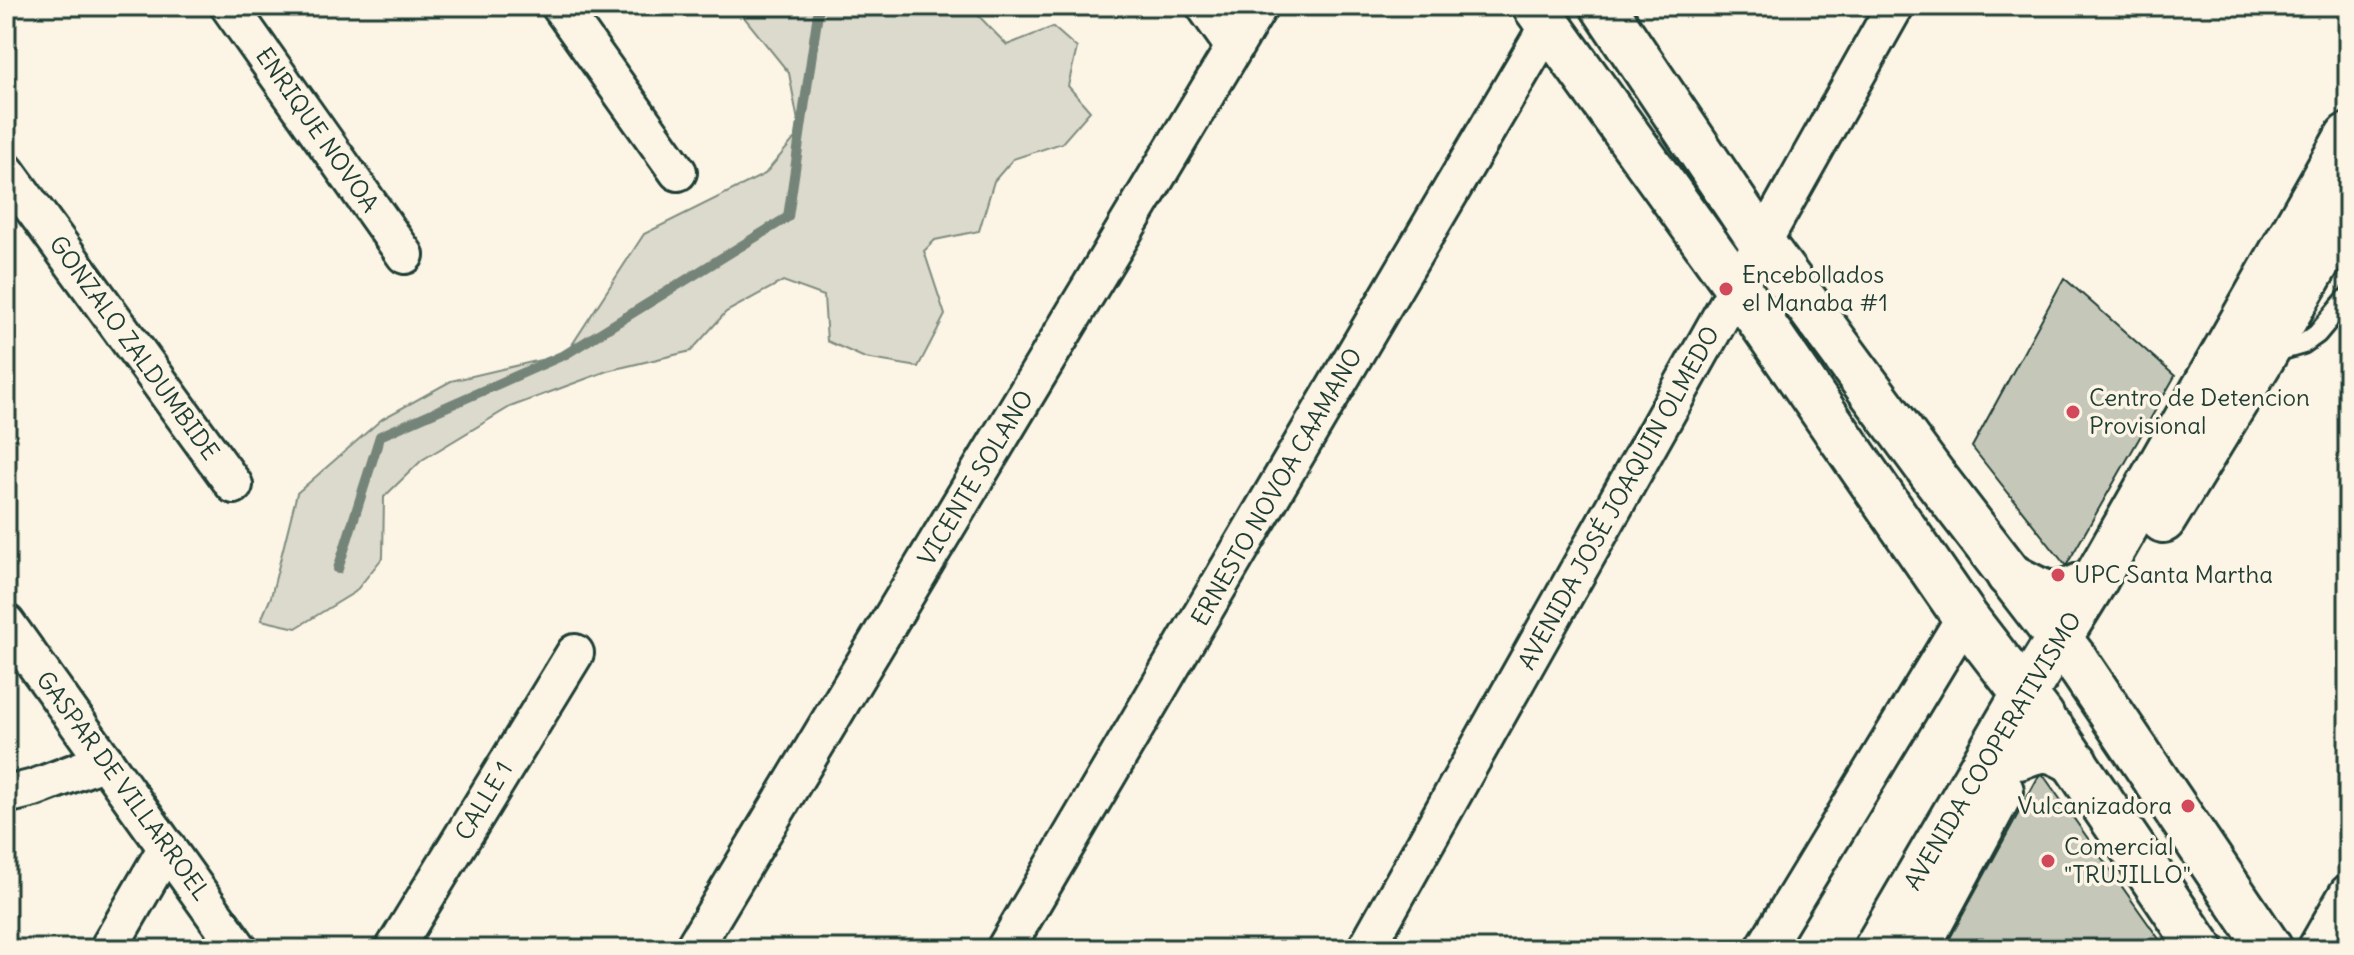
<svg xmlns="http://www.w3.org/2000/svg" width="2354" height="955" viewBox="0 0 2354 955" font-family="Delius,sans-serif">
	<style>
		.green { fill: #dcdacc; stroke: #7e8c80; stroke-width: 2 }
		.lines { fill: none; stroke-linecap: round; stroke-linejoin: round }
		.stream { stroke: #758479; stroke-width: 10 }
		.building { fill: #c5c7b9; stroke: #1f3d34; stroke-width: 2 }
		.service-casing { stroke: #1f3d34; stroke-width: 24 }
		.minor-casing { stroke: #1f3d34; stroke-width: 42 }
		.tertiary-casing { stroke: #1f3d34; stroke-width: 50 }
		.secondary-casing { stroke: #1f3d34; stroke-width: 50 }
		.trunk-casing { stroke: #1f3d34; stroke-width: 50 }
		.service { stroke: #fcf5e5; stroke-width: 18 }
		.minor { stroke: #fcf5e5; stroke-width: 36 }
		.tertiary { stroke: #fcf5e5; stroke-width: 44 }
		.secondary { stroke: #fcf5e5; stroke-width: 44 }
		.trunk { stroke: #fcf5e5; stroke-width: 44 }
		.poi-dot { fill: #d1495b; stroke: #fcf5e5; stroke-width: 3 }
		.labels { text-anchor: middle; stroke-width: 7; stroke-linejoin: round; paint-order: stroke }
		.street-label { font-size: 24px; fill: #1f3d34; stroke: #fcf5e5 }
		.poi-label { font-size: 24px; fill: #1f3d34; stroke: #fcf5e5; text-anchor: start }
	</style>
	<rect width="100%" height="100%" fill="#fcf5e5"/>
	<filter id="ink" filterUnits="userSpaceOnUse"><feTurbulence type="fractalNoise" baseFrequency=".0125" numOctaves="2"/><feDisplacementMap in="SourceGraphic" scale="16" xChannelSelector="R" yChannelSelector="G"/><feConvolveMatrix kernelMatrix="1 2 1 2 8 2 1 2 1" color-interpolation-filters="sRGB"/></filter>
	<g filter="url(#ink)">
		<path class="green" d="M735,6H969L1007,45L1053,27L1077,48L1068,86L1090,111L1062,143L1013,159L994,181L979,231L935,240L924,251L945,315L918,367L865,358L827,341L824,296L783,281L726,312L691,351L607,371L510,407L422,460L384,497L383,557L355,592L296,628L261,620L271,597L297,493L382,419L451,381L566,354L644,234L765,174L800,132L789,73Z"/>
		<g class="lines">
			<path class="stream" d="M338,569L380,436L566,354L788,217L819,6"/>
		</g>
		<g class="building">
			<path d="M2064,278L2175,376L2066,566L1972,447Z"/>
			<path d="M2041,772L2166,949H1944Z"/>
		</g>
		<g class="lines">
			<g class="service-casing">
				<path id="service" d="M2269,354L2303,344L2317,334L2348,297"/>
			</g>
			<g class="minor-casing">
				<g id="minor">
					<path d="M229,6L405,255"/>
					<path d="M560,6L678,172"/>
					<path d="M1205,6L1234,47"/>
					<path d="M6,171L234,485"/>
					<path d="M6,623L239,949"/>
					<path d="M6,795L34,788L105,761"/>
					<path d="M108,949L167,847"/>
					<path d="M394,949L575,653"/>
					<path d="M693,949L1259,6"/>
					<path d="M1005,949L1549,24"/>
					<path d="M1366,949L1895,6"/>
					<path d="M1764,949L1965,617"/>
					<path d="M2316,949L2348,893"/>
				</g>
			</g>
			<g class="tertiary-casing">
				<g id="tertiary">
					<path d="M2076,661L2270,949"/>
					<path d="M2053,731L2201,949"/>
				</g>
			</g>
			<g class="secondary-casing">
				<g id="secondary">
					<path d="M1535,6L1737,287L1965,617L2042,717"/>
					<path d="M1603,6L1762,243L1933,475L2076,661"/>
				</g>
			</g>
			<g class="trunk-casing">
				<g id="trunk">
					<path d="M2163,520L2262,358L2348,209"/>
					<path d="M2009,575C2051,598 2051,599 2095,580"/>
					<path d="M2019,757C2045,746 2051,748 2075,762"/>
					<path d="M1876,949L2025,693L2095,580L2348,136"/>
					<path d="M1916,949L2001,791"/>
				</g>
			</g>
			<use href="#service" class="service"/>
			<use href="#minor" class="minor"/>
			<use href="#tertiary" class="tertiary"/>
			<use href="#secondary" class="secondary"/>
			<use href="#trunk" class="trunk"/>
		</g>
	</g>
	<g class="poi-dot">
		<circle cx="1726" cy="289" r="8"/>
		<circle cx="2073" cy="412" r="8"/>
		<circle cx="2058" cy="575" r="8"/>
		<circle cx="2188" cy="806" r="8"/>
		<circle cx="2048" cy="861" r="8"/>
	</g>
	<g class="labels">
		<g class="street-label">
			<text transform="translate(317 130) rotate(55)" y="8">ENRIQUE NOVOA</text>
			<text transform="translate(134 348) rotate(54)" y="8">GONZALO ZALDUMBIDE</text>
			<text transform="translate(976 478) rotate(-59)" y="8">VICENTE SOLANO</text>
			<text transform="translate(1277 487) rotate(-60)" y="8">ERNESTO NOVOA CAAMANO</text>
			<text transform="translate(1619 498) rotate(-61)" y="8">AVENIDA JOSÉ JOAQUIN OLMEDO</text>
			<text transform="translate(1993 751) rotate(-59)" y="8">AVENIDA COOPERATIVISMO</text>
			<text transform="translate(123 786) rotate(54)" y="8">GASPAR DE VILLARROEL</text>
			<text transform="translate(484 801) rotate(-59)" y="8">CALLE 1</text>
		</g>
		<g class="poi-label">
			<text x="1742" y="283">Encebollados<tspan x="1742" dy="28">el Manaba #1</tspan></text>
			<text x="2089" y="406">Centro de Detencion<tspan x="2089" dy="28">Provisional</tspan></text>
			<text x="2074" y="583">UPC Santa Martha</text>
			<text x="2172" y="814" text-anchor="end">Vulcanizadora</text>
			<text x="2064" y="855">Comercial<tspan x="2064" dy="28">"TRUJILLO"</tspan></text>
		</g>
	</g>
	<rect width="2354" height="955" fill="none" stroke="#fcf5e5" stroke-width="32"/>
	<rect x="16" y="16" width="2322" height="923" fill="none" stroke="#1f3d34" stroke-width="3" filter="url(#ink)"/>
</svg>
